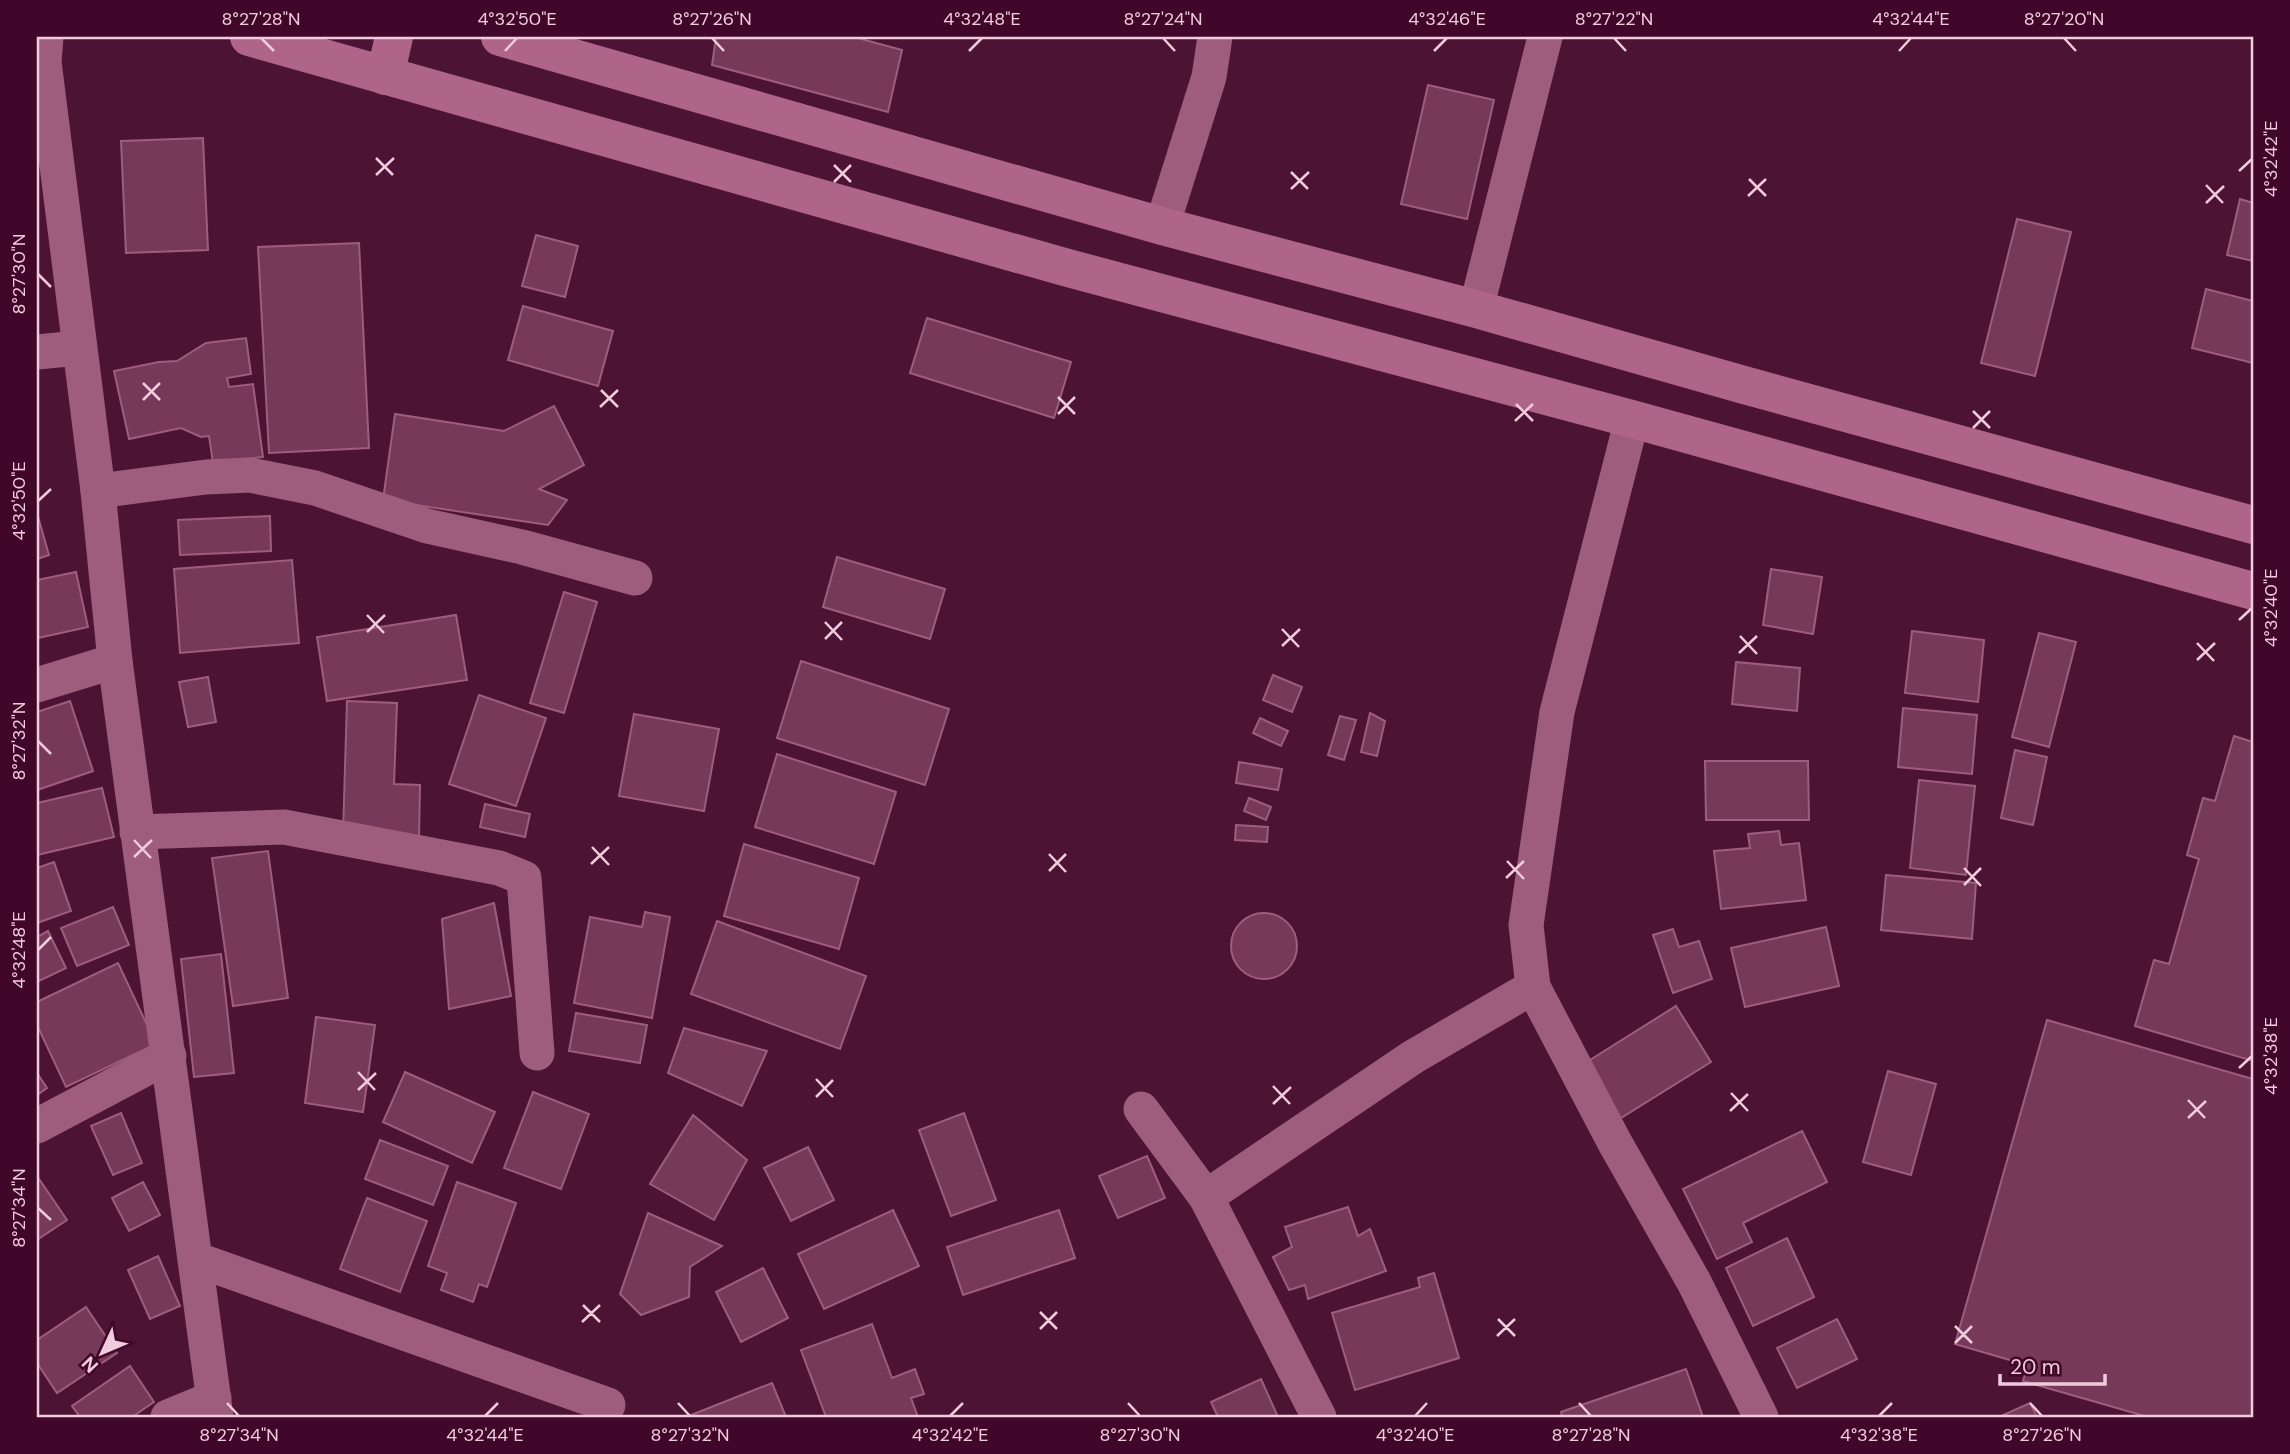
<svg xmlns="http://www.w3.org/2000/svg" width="2290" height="1454" viewBox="0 0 2290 1454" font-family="'DM Sans',sans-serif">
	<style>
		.building { fill: #773959; stroke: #9e5d7d; stroke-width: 2 }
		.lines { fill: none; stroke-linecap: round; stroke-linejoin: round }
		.street { stroke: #9e5d7d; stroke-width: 35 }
		.primary { stroke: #ae6589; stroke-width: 38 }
		.ticks { fill: none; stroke: #f0cbdb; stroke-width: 2.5 }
		.neatline { fill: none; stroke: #f0cbdb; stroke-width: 2.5 }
		.ticks-label { font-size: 18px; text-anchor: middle; fill: #f0cbdb }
	</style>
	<rect width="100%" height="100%" fill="#4d1334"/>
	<g class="building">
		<path d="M716,37H854L902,50L888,112L712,65Z"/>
		<path d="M1428,85L1494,100L1467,219L1401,204Z"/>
		<path d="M203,138L208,250L126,253L121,141Z"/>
		<path d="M2240,199L2253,203V261L2227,255Z"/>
		<path d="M2017,219L2071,232L2035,376L1981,363Z"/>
		<path d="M536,235L578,246L565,297L522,286Z"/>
		<path d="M359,243L369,448L269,453L258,247Z"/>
		<path d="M2206,289L2253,301V363L2192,348Z"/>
		<path d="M523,306L613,331L598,386L508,360Z"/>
		<path d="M927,318L1071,362L1054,418L910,373Z"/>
		<path d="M246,338L251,374L227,378L229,387L253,384L263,457L213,463L209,436L201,437L181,428L129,439L114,371L159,362L177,361L206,343Z"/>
		<path d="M554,406L584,465L539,489L567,500L548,525L383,500L395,414L504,431Z"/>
		<path d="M37,513L49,555L37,559Z"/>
		<path d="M270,516L271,551L180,555L178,520Z"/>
		<path d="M837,557L945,589L930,639L823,607Z"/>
		<path d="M292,560L299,643L180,653L174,569Z"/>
		<path d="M1771,569L1822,577L1813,634L1763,625Z"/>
		<path d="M76,572L88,627L38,638L37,580Z"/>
		<path d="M564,592L597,602L564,713L530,703Z"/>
		<path d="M456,615L467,680L327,701L317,637Z"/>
		<path d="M1912,631L1984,640L1978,702L1905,693Z"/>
		<path d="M2039,633L2076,642L2049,747L2012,737Z"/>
		<path d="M801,661L949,709L925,785L777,738Z"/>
		<path d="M1736,662L1800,668L1797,711L1732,704Z"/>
		<path d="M1273,675L1302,687L1292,712L1263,700Z"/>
		<path d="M208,677L216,722L188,727L179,682Z"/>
		<path d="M479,695L546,718L516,806L449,784Z"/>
		<path d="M70,701L93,771L37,790V712Z"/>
		<path d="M347,701L397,703L394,784L420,785L419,837L343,834Z"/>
		<path d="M1903,708L1977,715L1972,774L1898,767Z"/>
		<path d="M1370,713L1385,721L1377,756L1361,752Z"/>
		<path d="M634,714L719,729L704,811L619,796Z"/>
		<path d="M1340,716L1356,720L1344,760L1328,755Z"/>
		<path d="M1260,718L1288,731L1281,746L1253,733Z"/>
		<path d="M2234,736L2253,742V1061L2135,1026L2154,960L2169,964L2199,859L2187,855L2203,798L2215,801Z"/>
		<path d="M2015,750L2047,757L2033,825L2001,818Z"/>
		<path d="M777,754L896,792L874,864L755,827Z"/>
		<path d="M1705,761H1808L1809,820H1706Z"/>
		<path d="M1239,762L1282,769L1278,790L1236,783Z"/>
		<path d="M1919,780L1975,786L1966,875L1910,868Z"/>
		<path d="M102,788L114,837L37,855V803Z"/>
		<path d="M1249,798L1271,807L1266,820L1244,811Z"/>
		<path d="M485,804L530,814L525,837L480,827Z"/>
		<path d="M1236,825L1268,827L1267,842L1235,840Z"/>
		<path d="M1779,831L1781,845L1799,843L1806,900L1721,909L1714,851L1750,848L1748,834Z"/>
		<path d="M744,844L859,878L839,949L724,916Z"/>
		<path d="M268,851L288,998L233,1006L212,858Z"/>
		<path d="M54,862L71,911L37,923V868Z"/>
		<path d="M1886,875L1976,883L1972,939L1881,930Z"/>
		<path d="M494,903L511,996L449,1009L442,919Z"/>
		<path d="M113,907L129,945L77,966L61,928Z"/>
		<path d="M645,912L670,917L652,1018L574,1003L590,917L642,927Z"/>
		<circle cx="1264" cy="946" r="33"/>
		<path d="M717,921L866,976L840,1049L691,994Z"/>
		<path d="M1826,927L1839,986L1745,1007L1731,948Z"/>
		<path d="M1673,929L1679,947L1699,941L1712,979L1673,993L1653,935Z"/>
		<path d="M48,931L66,968L37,982V937Z"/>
		<path d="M221,954L234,1073L194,1077L181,959Z"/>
		<path d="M118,963L156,1044L66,1087L37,1025V1002Z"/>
		<path d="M1676,1006L1711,1062L1616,1121L1582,1065Z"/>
		<path d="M576,1013L647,1025L640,1063L569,1051Z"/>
		<path d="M316,1017L375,1025L363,1112L305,1103Z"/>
		<path d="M2047,1020L2253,1079V1417H2148L2023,1381L2027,1365L1955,1344Z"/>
		<path d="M684,1028L767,1051L742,1106L668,1073Z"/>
		<path d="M1888,1071L1936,1084L1911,1175L1863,1162Z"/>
		<path d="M405,1072L495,1112L472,1163L383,1122Z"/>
		<path d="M37,1073L47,1088L37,1095Z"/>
		<path d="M533,1092L589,1114L561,1189L504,1168Z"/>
		<path d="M121,1113L142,1163L113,1175L91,1126Z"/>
		<path d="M964,1113L996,1200L951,1216L919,1130Z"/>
		<path d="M693,1115L747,1160L714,1220L650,1184Z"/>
		<path d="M1802,1131L1827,1182L1743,1223L1752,1242L1717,1259L1683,1189Z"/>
		<path d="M380,1140L448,1166L433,1205L365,1179Z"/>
		<path d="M808,1147L834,1200L791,1221L764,1168Z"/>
		<path d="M1147,1156L1165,1198L1118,1218L1099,1176Z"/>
		<path d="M37,1176L67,1220L37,1240Z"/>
		<path d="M143,1182L160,1215L129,1231L112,1198Z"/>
		<path d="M457,1182L516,1203L487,1287L479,1284L473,1302L441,1290L447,1273L428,1266Z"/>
		<path d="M367,1198L427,1221L400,1292L340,1269Z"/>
		<path d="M1348,1207L1358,1236L1370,1229L1386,1271L1308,1299L1305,1285L1289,1290L1273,1257L1292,1247L1285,1227Z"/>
		<path d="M893,1210L919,1266L824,1309L798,1254Z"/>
		<path d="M1059,1210L1075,1258L963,1295L947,1247Z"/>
		<path d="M648,1213L722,1246L690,1267L689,1297L641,1315L620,1294Z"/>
		<path d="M1787,1238L1814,1297L1753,1326L1726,1268Z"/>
		<path d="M158,1256L180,1306L150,1319L128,1270Z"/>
		<path d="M763,1268L788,1318L741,1342L716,1292Z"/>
		<path d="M1434,1273L1459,1358L1355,1390L1332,1313L1420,1287L1418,1278Z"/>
		<path d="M86,1307L117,1353L57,1393L37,1363V1340Z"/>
		<path d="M1837,1319L1857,1359L1797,1388L1777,1348Z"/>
		<path d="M872,1324L892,1378L915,1369L924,1394L911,1398L918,1417H826L801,1350Z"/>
		<path d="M130,1366L154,1402L132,1417H80L72,1406Z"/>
		<path d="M1686,1369L1703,1417H1562L1561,1412Z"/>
		<path d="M1261,1379L1278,1417H1218L1211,1402Z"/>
		<path d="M772,1383L786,1417H686Z"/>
		<path d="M2030,1403L2037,1417H1999Z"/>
	</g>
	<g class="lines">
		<g class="street">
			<path d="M46,37L44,62L98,491L115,661L216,1417"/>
			<path d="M1162,226L1209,77L1215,37"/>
			<path d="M1476,309L1545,37"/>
			<path d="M37,352L79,348"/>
			<path d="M1632,419L1557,712L1526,925L1533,987L1615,1143L1694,1282L1761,1417"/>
			<path d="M98,491L206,477L250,475L315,488L427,526L522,547L635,578"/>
			<path d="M37,685L115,661"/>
			<path d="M137,832L284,827L499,868L524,878L537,1053"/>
			<path d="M1141,1109L1206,1197L1319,1417"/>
			<path d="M37,1126L169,1056"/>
			<path d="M1206,1197L1413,1057L1533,987"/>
			<path d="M195,1259L608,1405"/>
			<path d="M168,1417L214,1398"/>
		</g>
		<g class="primary">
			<path d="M249,37L1068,268L1632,419L2253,591"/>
			<path d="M500,37L1162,226L1476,309L1744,385L2253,525"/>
			<path d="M385,76L394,37"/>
		</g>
	</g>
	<path class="ticks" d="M261,38L274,51M712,38L724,51M1163,38L1175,51M1614,38L1626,51M2064,38L2076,51M505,51L517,38M969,51L982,38M1434,51L1447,38M1899,51L1911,38M376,158L393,175M834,165L851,182M2239,171L2252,159M1291,172L1308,189M376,175L394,158M1749,179L1766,196M834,182L851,165M2206,185L2223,203M1291,189L1309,172M1748,196L1766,179M2206,203L2224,186M38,274L51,287M143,383L160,400M601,390L618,407M1058,397L1075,414M143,400L160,383M1516,404L1533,421M600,407L618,390M1973,411L1990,428M1058,414L1075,397M1515,421L1533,404M1973,428L1990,411M38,501L51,489M367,615L384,633M2239,620L2252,608M825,622L842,640M1282,629L1299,647M367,632L385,615M1740,636L1757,654M825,639L842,622M2197,643L2214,661M1282,646L1300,629M1739,653L1757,636M2197,660L2215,643M38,741L51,754M134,840L151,858M592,847L609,865M1049,854L1066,872M134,857L152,840M1507,861L1524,879M591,864L609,847M1964,868L1981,886M1049,871L1066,854M1506,878L1524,861M1964,885L1981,868M38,950L51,937M2239,1068L2252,1056M358,1072L375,1090M816,1079L833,1097M1273,1086L1290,1104M358,1090L376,1073M1731,1093L1748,1111M816,1097L833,1080M2188,1100L2205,1118M1273,1104L1291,1087M1730,1111L1748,1094M2188,1118L2206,1101M38,1208L51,1220M583,1305L600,1322M1040,1312L1057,1329M1498,1319L1515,1336M582,1322L600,1305M1955,1326L1972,1343M1040,1329L1057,1312M1497,1336L1515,1319M1955,1343L1972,1326M227,1403L239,1416M678,1403L690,1416M1128,1403L1140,1416M1579,1403L1591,1416M2030,1403L2042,1416M485,1416L498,1403M950,1416L963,1403M1415,1416L1427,1403M1879,1416L1892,1403"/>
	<rect width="2290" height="1454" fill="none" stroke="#41072a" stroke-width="77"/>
	<g transform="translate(102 1353) rotate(226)" stroke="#41072a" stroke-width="5" paint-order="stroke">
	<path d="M0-5L12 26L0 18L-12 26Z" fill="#f0cbdb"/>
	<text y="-10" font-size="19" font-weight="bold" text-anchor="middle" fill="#f0cbdb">N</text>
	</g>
	<path d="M2000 1374v10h105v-10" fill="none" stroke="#f0cbdb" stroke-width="3.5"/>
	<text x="2010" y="1374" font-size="21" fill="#f0cbdb" stroke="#41072a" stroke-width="5" paint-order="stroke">20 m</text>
	<rect x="38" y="38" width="2214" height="1378" class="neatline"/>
	<g class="ticks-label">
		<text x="261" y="25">8°27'28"N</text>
		<text x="517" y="25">4°32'50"E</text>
		<text x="712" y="25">8°27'26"N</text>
		<text x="982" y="25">4°32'48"E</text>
		<text x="1163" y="25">8°27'24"N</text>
		<text x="1447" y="25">4°32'46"E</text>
		<text x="1614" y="25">8°27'22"N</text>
		<text x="1911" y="25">4°32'44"E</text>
		<text x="2064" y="25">8°27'20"N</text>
		<text transform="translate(2271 159) rotate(-90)" y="6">4°32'42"E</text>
		<text transform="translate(19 274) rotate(-90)" y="6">8°27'30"N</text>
		<text transform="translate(19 501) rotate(-90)" y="6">4°32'50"E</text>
		<text transform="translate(2271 608) rotate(-90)" y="6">4°32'40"E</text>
		<text transform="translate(19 741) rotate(-90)" y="6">8°27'32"N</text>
		<text transform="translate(19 950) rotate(-90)" y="6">4°32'48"E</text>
		<text transform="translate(2271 1056) rotate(-90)" y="6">4°32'38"E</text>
		<text transform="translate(19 1208) rotate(-90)" y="6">8°27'34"N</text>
		<text x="239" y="1441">8°27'34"N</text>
		<text x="485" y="1441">4°32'44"E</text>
		<text x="690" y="1441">8°27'32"N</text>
		<text x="950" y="1441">4°32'42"E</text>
		<text x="1140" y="1441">8°27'30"N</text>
		<text x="1415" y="1441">4°32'40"E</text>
		<text x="1591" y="1441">8°27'28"N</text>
		<text x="1879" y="1441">4°32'38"E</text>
		<text x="2042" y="1441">8°27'26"N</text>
	</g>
</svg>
